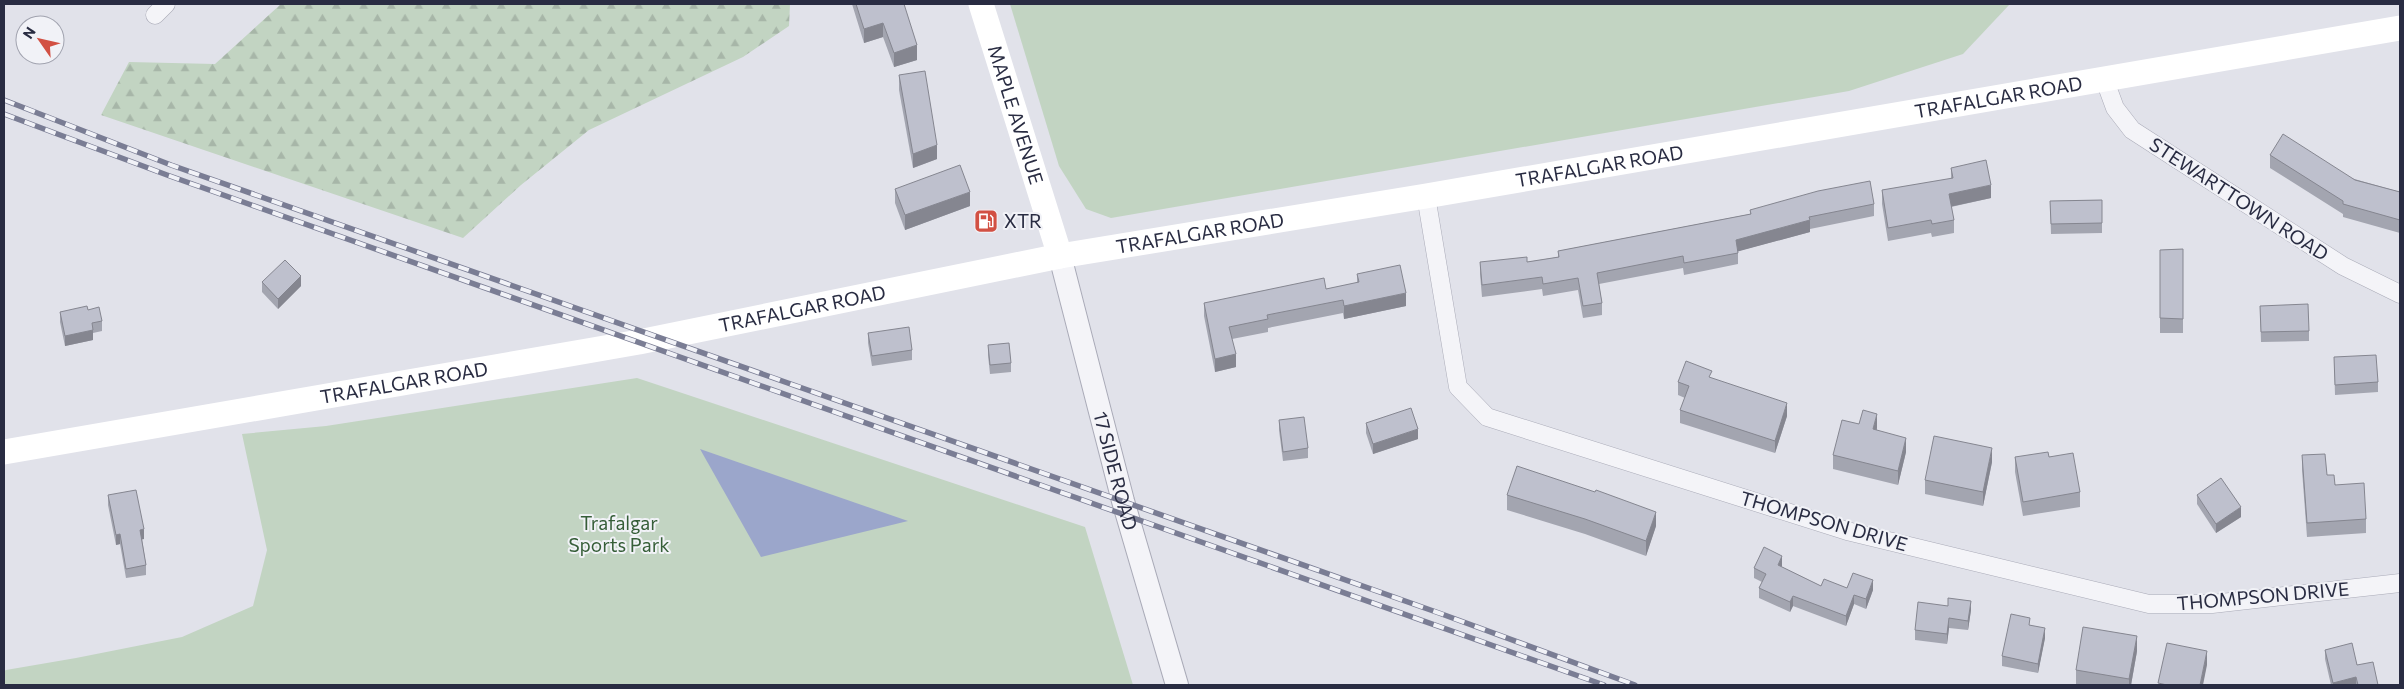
<svg xmlns="http://www.w3.org/2000/svg" width="2404" height="689" viewBox="0 0 2404 689" font-family="Commissioner,sans-serif">
	<style>
		.green { fill: #c2d4c2 }
		.forest { fill: url(#forest-firs) }
		.water { fill: #9ba6cb }
		.lines { fill: none; stroke-linecap: round; stroke-linejoin: round }
		.minor-casing { stroke: #aaabb8; stroke-width: 19 }
		.tertiary-casing { stroke: #aaabb8; stroke-width: 24 }
		.minor { stroke: #f4f4f8; stroke-width: 18 }
		.tertiary { stroke: #f4f4f8; stroke-width: 22 }
		.secondary { stroke: #fff; stroke-width: 25 }
		.rail-casing { stroke: #7a7d94; stroke-width: 5.5 }
		.rail { stroke: #f1f2f7; stroke-width: 4; stroke-dasharray: 11; stroke-linecap: butt }
		.wall { fill: #a3a5b0 }
		.shaded-wall { fill: #858690 }
		.building { fill: #bec0cd; stroke: #858690 }
		.labels { text-anchor: middle; stroke-width: 4; stroke-linejoin: round; paint-order: stroke }
		.street-label { font-size: 19px; fill: #292c42; stroke: #f1f2f7 }
		.poi-label { font-size: 19px; fill: #292c42; stroke: #f1f2f7; text-anchor: start }
		.park-label { font-size: 19px; fill: #365e38; stroke: #f1f2f7 }
	</style>
	<defs>
		<pattern id="forest-firs" width="22" height="20" patternUnits="userSpaceOnUse" patternTransform="scale(1.25)"><rect width="22" height="20" fill="#c2d4c2"/><path d="M5 1l3.5 6h-7zM16 11l3.5 6h-7z" fill="#a7b6a8"/></pattern>
	</defs>
	<rect width="100%" height="100%" fill="#e1e2ea"/>
	<g class="green">
		<path d="M1010,4H2010L1963,54L1849,91L1111,218L1086,209L1059,166Z"/>
		<path d="M637,378L1085,527L1133,685H4V671L6,670L76,658L182,637L253,606L267,550L242,434L326,426Z"/>
	</g>
	<path class="forest" d="M281,4H790L789,26L743,57L589,130L521,185L463,238L101,115L129,62L215,64Z"/>
	<path class="water" d="M700,449L908,521L761,557Z"/>
	<g class="lines">
		<g class="minor-casing">
			<g id="minor">
				<path d="M155,15L166,4"/>
				<path d="M2104,78L2115,108L2132,130L2343,266L2400,294"/>
				<path d="M1426,196L1458,387L1487,417L1847,531L2149,604H2212L2400,583"/>
			</g>
		</g>
		<g class="tertiary-casing">
			<g id="tertiary">
				<path id="s1" d="M1060,256L1123,501L1177,685"/>
			</g>
		</g>
		<use href="#minor" class="minor"/>
		<use href="#tertiary" class="tertiary"/>
		<g class="secondary">
			<path id="s2" d="M981,4L1060,256"/>
			<path id="s3" d="M4,452L639,342L1060,256L1426,196L2400,28"/>
		</g>
		<g class="rail-casing">
			<g id="rail">
				<path d="M4,100L171,165L1439,613L1635,685"/>
				<path d="M4,114L167,175L1604,685"/>
			</g>
		</g>
		<use href="#rail" class="rail"/>
	</g>
	<g class="wall">
		<path d="M852,4H904L917,60L894,67L883,37L864,43Z"/>
		<path d="M899,75L937,159L913,168L899,90Z"/>
		<path d="M2270,155L2400,192V233L2343,217V214L2270,168Z"/>
		<path d="M1951,168L1991,198L1951,207L1954,220V233L1932,237L1931,233L1888,241L1882,204V190L1951,179Z"/>
		<path d="M895,189L970,206L905,230L895,203Z"/>
		<path d="M2102,200V233L2051,234L2050,201Z"/>
		<path d="M1874,204V216L1810,229V232L1738,251V264L1684,275L1683,268L1599,284L1602,303V315L1583,318L1578,290L1543,296L1542,289L1482,297L1480,274V262H1527L1558,257V251L1750,214V210Z"/>
		<path d="M2183,249V333H2160V250Z"/>
		<path d="M1357,274L1406,306L1344,319L1343,313L1268,328V332L1232,339L1236,367L1215,372L1204,316V303L1326,289L1357,283Z"/>
		<path d="M262,282L301,286L278,309L262,292Z"/>
		<path d="M2260,306L2309,331V341L2261,342Z"/>
		<path d="M88,310L102,321V331L93,333V340L65,346L60,322V312Z"/>
		<path d="M868,333L912,350V360L872,366L868,343Z"/>
		<path d="M988,345L1011,363V372L990,374L988,355Z"/>
		<path d="M2334,357L2378,382V392L2335,395Z"/>
		<path d="M1712,378L1787,416L1775,453L1680,423V410L1685,398L1678,395V382Z"/>
		<path d="M1279,420L1308,448V458L1283,461L1279,430Z"/>
		<path d="M1366,423L1418,439L1373,454L1366,433Z"/>
		<path d="M1877,428V430L1906,452L1898,485L1833,469V455Z"/>
		<path d="M2302,455L2327,475L2366,519V533L2307,537L2302,470Z"/>
		<path d="M2015,457H2049L2080,492V507L2023,516L2015,472Z"/>
		<path d="M1992,462L1983,506L1925,494V480Z"/>
		<path d="M108,495L144,539H142L146,565V575L126,578L120,544L116,545L108,505Z"/>
		<path d="M1507,495L1656,526L1646,556L1585,534L1507,510Z"/>
		<path d="M2197,495L2241,517L2216,533L2197,504Z"/>
		<path d="M1782,567L1821,586L1873,590L1866,609L1854,604L1846,626L1793,606L1790,612L1759,598V588L1762,582L1754,578V568Z"/>
		<path d="M1971,610L1968,630L1949,628L1947,644L1915,640V630Z"/>
		<path d="M2030,625L2045,638L2038,673L2002,666V656Z"/>
		<path d="M2325,650L2357,665L2378,685H2331L2325,659Z"/>
		<path d="M2137,651L2131,685H2082L2076,684V670Z"/>
	</g>
	<g class="shaded-wall">
		<path d="M883,23V37L864,43V29Z"/>
		<path d="M917,45V60L894,67V53Z"/>
		<path d="M937,145V159L913,168V154Z"/>
		<path d="M1991,185V198L1949,207V194Z"/>
		<path d="M970,192V206L905,230V215Z"/>
		<path d="M1810,220V232L1736,252V240Z"/>
		<path d="M301,276V286L278,309V299Z"/>
		<path d="M1406,293V306L1344,319V306Z"/>
		<path d="M93,330V340L65,346V336Z"/>
		<path d="M1236,354V367L1215,372V359Z"/>
		<path d="M1787,403V416L1775,453V441Z"/>
		<path d="M1877,414V428L1873,444V429Z"/>
		<path d="M1418,429V439L1373,454V444Z"/>
		<path d="M1906,438V452L1898,485V471Z"/>
		<path d="M1992,448V462L1983,506V492Z"/>
		<path d="M2241,507V517L2216,533V524Z"/>
		<path d="M1656,512V526L1646,556V541Z"/>
		<path d="M144,529V539L140,540V530Z"/>
		<path d="M120,534V544L116,545V535Z"/>
		<path d="M1782,556V566L1778,575V565Z"/>
		<path d="M1873,580V590L1866,609V599Z"/>
		<path d="M1854,595V604L1846,626V616Z"/>
		<path d="M1793,596V606L1790,612V602Z"/>
		<path d="M1971,601V610L1968,630V621Z"/>
		<path d="M1949,618V628L1947,644V634Z"/>
		<path d="M2045,628V638L2038,673V664Z"/>
		<path d="M2137,636V651L2131,685H2129V679Z"/>
		<path d="M2207,651V665L2203,685H2200Z"/>
		<path d="M2356,677V685H2333V683Z"/>
	</g>
	<g class="building">
		<path d="M856,4H904L917,45L894,53L883,23L864,29Z"/>
		<path d="M925,71L937,145L913,154L899,75Z"/>
		<path d="M2283,134L2355,180L2400,192V220L2343,204V201L2270,155Z"/>
		<path d="M1986,160L1991,185L1949,194L1954,220L1932,224L1931,220L1888,228L1882,190L1953,178L1951,168Z"/>
		<path d="M960,165L970,192L905,215L895,189Z"/>
		<path d="M1870,181L1874,204L1809,217L1810,220L1736,240L1738,253L1684,263L1683,256L1597,273L1602,303L1583,306L1578,278L1543,284L1542,277L1482,285L1480,262L1527,257V262L1559,257L1558,251L1751,214L1750,210L1818,191Z"/>
		<path d="M2102,200V223L2051,224L2050,201Z"/>
		<path d="M2183,249V319L2160,318V250Z"/>
		<path d="M285,260L301,276L278,299L262,282Z"/>
		<path d="M1400,265L1406,293L1344,306L1343,300L1267,315L1268,319L1229,327L1236,354L1215,359L1204,303L1324,278L1326,289L1359,282L1357,274Z"/>
		<path d="M2308,304L2309,331L2261,332L2260,306Z"/>
		<path d="M87,306L88,310L99,307L102,321L92,323L93,330L65,336L60,312Z"/>
		<path d="M909,327L912,350L872,356L868,333Z"/>
		<path d="M1009,343L1011,363L990,365L988,345Z"/>
		<path d="M2376,355L2378,382L2335,385L2334,357Z"/>
		<path d="M1686,361L1712,371L1709,377L1787,403L1775,441L1680,410L1689,386L1678,382Z"/>
		<path d="M1411,408L1418,429L1373,444L1366,423Z"/>
		<path d="M1863,410L1877,414L1873,429L1906,438L1898,471L1833,455L1842,420L1859,424Z"/>
		<path d="M1304,417L1308,448L1283,452L1279,420Z"/>
		<path d="M1934,436L1992,448L1983,492L1925,480Z"/>
		<path d="M2048,452L2049,457L2073,453L2080,492L2023,502L2015,457Z"/>
		<path d="M2325,454L2327,475H2334L2335,485L2364,483L2366,519L2307,523L2302,455Z"/>
		<path d="M1517,466L1595,492L1596,490L1656,512L1646,541L1585,519L1507,495Z"/>
		<path d="M2221,478L2241,507L2216,524L2197,495Z"/>
		<path d="M136,490L144,529L140,530L146,565L126,569L120,534L116,535L108,495Z"/>
		<path d="M1764,547L1782,556L1778,565L1821,586L1824,579L1847,588L1853,573L1873,580L1866,599L1854,595L1846,616L1793,596L1790,602L1759,588L1766,574L1754,568Z"/>
		<path d="M1948,598L1971,601L1968,621L1949,618L1947,634L1915,630L1918,602L1948,606Z"/>
		<path d="M2011,614L2030,618L2029,625L2045,628L2038,664L2002,656Z"/>
		<path d="M2083,627L2137,636L2129,679L2076,670Z"/>
		<path d="M2167,643L2207,651L2200,685H2167L2158,683Z"/>
		<path d="M2352,643L2357,665L2373,662L2378,685H2358L2356,677L2333,683L2325,650Z"/>
	</g>
	<defs>
		<g id="fuel-square" transform="scale(1.25)"><rect x="-9" y="-9" width="18" height="18" rx="4" fill="#d25043" stroke="#f1f2f7"/><path d="M-5.5-6h7V0h2V4h1.3V-2.5L3-4.5l.8-.8L6-3V5H2.5V1h-1V6h-7ZM-4.2-4.7v3.2H.2V-4.7Z" fill="#fff"/></g>
	</defs>
	<g fill-rule="evenodd">
		<use href="#fuel-square" x="986" y="221"/>
	</g>
	<g class="labels">
		<g class="street-label">
			<text dy="7" stroke="none"><textPath href="#s3" startOffset="2026">TRAFALGAR ROAD</textPath></text>
			<text dy="7" stroke="none"><textPath href="#s2" startOffset="116">MAPLE AVENUE</textPath></text>
			<text dy="7" stroke="none"><textPath href="#s3" startOffset="1621">TRAFALGAR ROAD</textPath></text>
			<text transform="translate(2239 199) rotate(33)" y="7">STEWARTTOWN ROAD</text>
			<text dy="7" stroke="none"><textPath href="#s3" startOffset="1216">TRAFALGAR ROAD</textPath></text>
			<text dy="7" stroke="none"><textPath href="#s3" startOffset="811">TRAFALGAR ROAD</textPath></text>
			<text dy="7" stroke="none"><textPath href="#s3" startOffset="406">TRAFALGAR ROAD</textPath></text>
			<text dy="7" stroke="none"><textPath href="#s1" startOffset="222">17 SIDE ROAD</textPath></text>
			<text transform="translate(1824 521) rotate(16)" y="7">THOMPSON DRIVE</text>
			<text transform="translate(2263 596) rotate(-5)" y="7">THOMPSON DRIVE</text>
		</g>
		<g class="poi-label">
			<text x="1004" y="228">XTR</text>
		</g>
		<g class="park-label">
			<text x="619" y="530">Trafalgar<tspan x="619" dy="22">Sports Park</tspan></text>
		</g>
	</g>
	<rect width="2404" height="689" fill="none" stroke="#292c42" stroke-width="10"/>
	<g transform="translate(40 40) rotate(304)"><circle r="24" fill="#f1f2f7" stroke="#a1a3af"/>
	<path d="M0-4L9 19L0 12L-9 19Z" fill="#d25043"/>
	<text y="-8" font-size="14" font-weight="bold" text-anchor="middle" fill="#292c42">N</text>
	</g>
</svg>
